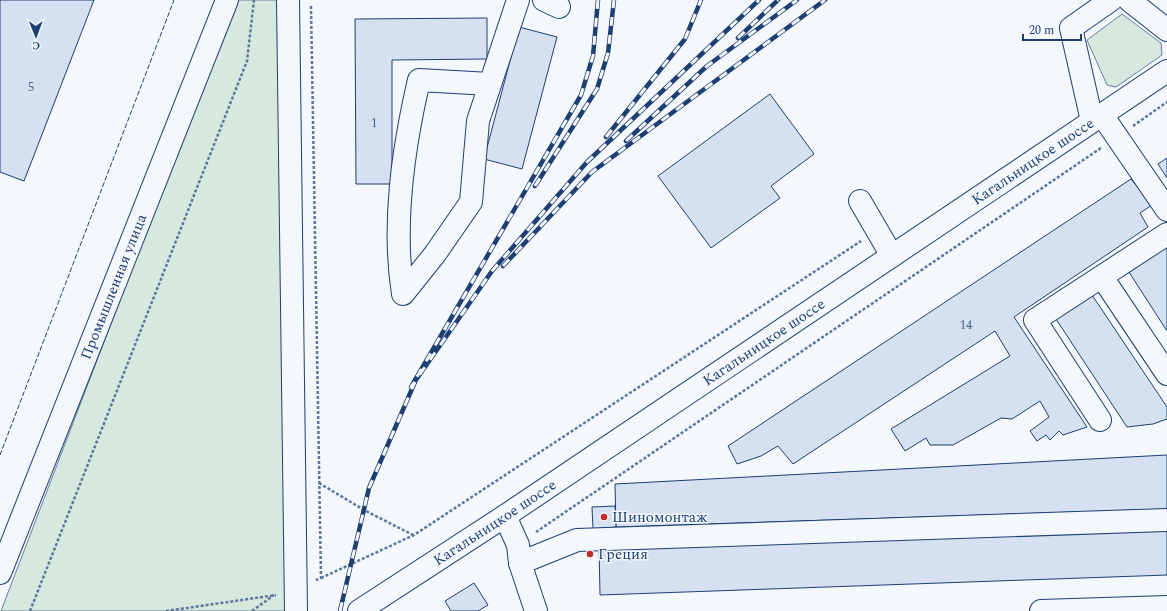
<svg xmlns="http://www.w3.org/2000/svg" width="1167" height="611" viewBox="0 0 1167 611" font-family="Spectral,serif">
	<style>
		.green { fill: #d7e8df; stroke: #687fa3 }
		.building { fill: #d5e0f0; stroke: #1d3f73 }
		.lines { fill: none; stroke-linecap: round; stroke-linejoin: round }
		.minor-casing { stroke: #1d3f73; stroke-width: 24 }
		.major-casing { stroke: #1d3f73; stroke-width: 24 }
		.path { stroke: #5e769c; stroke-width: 2.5; stroke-dasharray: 3 2; stroke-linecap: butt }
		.minor { stroke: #f4f7fb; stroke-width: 22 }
		.major { stroke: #f4f7fb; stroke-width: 22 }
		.rail-casing { stroke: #1d3f73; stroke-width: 4.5 }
		.rail { stroke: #f4f7fb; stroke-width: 3; stroke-dasharray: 9; stroke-linecap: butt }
		.fence { stroke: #1d3f73; stroke-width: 1; stroke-dasharray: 5 2; stroke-linecap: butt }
		.poi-dot { fill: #c62828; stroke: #f4f7fb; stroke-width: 1.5 }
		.labels { text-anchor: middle; stroke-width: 3; stroke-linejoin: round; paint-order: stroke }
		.number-label { font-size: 13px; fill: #4b6792 }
		.street-label { font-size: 15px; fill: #1d3f73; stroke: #f4f7fb }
		.poi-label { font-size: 15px; fill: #1d3f73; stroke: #f4f7fb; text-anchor: start }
	</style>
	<rect width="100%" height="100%" fill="#f4f7fb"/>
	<g class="green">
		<path d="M235,0H278L285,611H1Z"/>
		<path d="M1122,14L1161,43L1162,55L1116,87L1107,85L1087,40Z"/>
	</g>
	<g class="building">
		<path d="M0,0H94L24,181L0,172Z"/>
		<path d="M487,18V59L392,60V184H356L355,19Z"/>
		<path d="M519,27L557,37L522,169L484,159Z"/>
		<path d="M770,94L814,154L771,186L780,198L711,248L658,176Z"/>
		<path d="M1167,158V178L1158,164Z"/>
		<path d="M1131,179L1152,205L1140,213L1148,227L1014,317L1087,427L1063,435L1059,431L1050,440L1046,435L1037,441L1030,431L1049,417L1040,401L1012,419L1001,418L953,445H930L926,438L905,451L891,429L1010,356L995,331L793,464L778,446L761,456L737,464L728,446Z"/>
		<path d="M1167,244V331L1127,269Z"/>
		<path d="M1090,292L1167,407V419L1153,424L1127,427L1054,316Z"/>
		<path d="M1167,455V509L616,527L615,484Z"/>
		<path d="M615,506L616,527L593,529L592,507Z"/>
		<path d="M1167,526V575L600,595L599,546Z"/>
		<path d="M474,583L488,605L478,611H451L445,601Z"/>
	</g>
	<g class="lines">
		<g class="minor-casing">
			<g id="minor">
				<path d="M288,0L296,611"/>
				<path d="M544,0L559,7"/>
				<path d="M1129,0L1167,30"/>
				<path d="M490,84L419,80C403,149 392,224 403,294L435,254L471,202L478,121L518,0"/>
				<path d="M1102,115L1167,210"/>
				<path d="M1092,121L1071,28L1111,0"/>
				<path d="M860,201L892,256"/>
				<path d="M1102,277L1167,374"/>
				<path d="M1100,420L1035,320L1167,234"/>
				<path d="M505,516L518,545L520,563L536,611"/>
				<path d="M520,563L577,540L1167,520"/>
				<path id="s1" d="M0,573L227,0"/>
				<path d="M1041,611L1167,607"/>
			</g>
		</g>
		<g class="major-casing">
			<g id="major">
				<path id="s2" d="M359,611L505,516L1167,71"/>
			</g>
		</g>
		<g class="path">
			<path d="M311,6L321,578L316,580"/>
			<path d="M1133,126L1167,102"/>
			<path d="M319,483L364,510L413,535"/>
			<path d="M536,532L1101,148"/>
			<path d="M321,578L414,535L861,241"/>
			<path d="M30,611L247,61L254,0"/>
			<path d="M166,611L276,595"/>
			<path d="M252,611L274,595"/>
		</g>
		<use href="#minor" class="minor"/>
		<use href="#major" class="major"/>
		<g class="rail-casing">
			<g id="rail">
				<path d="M598,0L593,56L581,95L411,387L492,271L587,162L759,0"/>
				<path d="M738,38L778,0"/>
				<path d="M606,137L685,39L701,0"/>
				<path d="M626,141L707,66L797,0"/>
				<path d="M535,186L597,89L608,53L614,0"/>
				<path d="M503,266L592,172L825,0"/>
				<path d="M340,611L369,488L415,382"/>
			</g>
		</g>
		<use href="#rail" class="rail"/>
		<path class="fence" d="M0,455L174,0"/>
	</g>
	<g class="poi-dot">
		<circle cx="604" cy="517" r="4"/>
		<circle cx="590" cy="554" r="4"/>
	</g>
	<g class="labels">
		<g class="number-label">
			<text x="31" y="91">5</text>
			<text x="374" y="127">1</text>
			<text x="966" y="329">14</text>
		</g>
		<g class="street-label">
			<text dy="5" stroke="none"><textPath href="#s2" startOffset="810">Кагальницкое шоссе</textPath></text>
			<text dy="5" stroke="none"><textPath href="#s1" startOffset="308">Промышленная улица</textPath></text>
			<text dy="5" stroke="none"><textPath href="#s2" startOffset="486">Кагальницкое шоссе</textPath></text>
			<text dy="5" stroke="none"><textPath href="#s2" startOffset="162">Кагальницкое шоссе</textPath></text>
		</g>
		<g class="poi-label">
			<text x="612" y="522">Шиномонтаж</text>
			<text x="598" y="559">Греция</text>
		</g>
	</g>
	<g transform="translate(36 36) rotate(179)" stroke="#f4f7fb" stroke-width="3" paint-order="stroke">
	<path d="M0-3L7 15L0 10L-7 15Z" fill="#1d3f73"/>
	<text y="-6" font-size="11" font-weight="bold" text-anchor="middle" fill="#1d3f73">С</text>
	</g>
	<path d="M1023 34v6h58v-6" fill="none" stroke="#1d3f73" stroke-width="2"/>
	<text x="1029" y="34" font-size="12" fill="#1d3f73" stroke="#f4f7fb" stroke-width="3" paint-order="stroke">20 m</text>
</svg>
